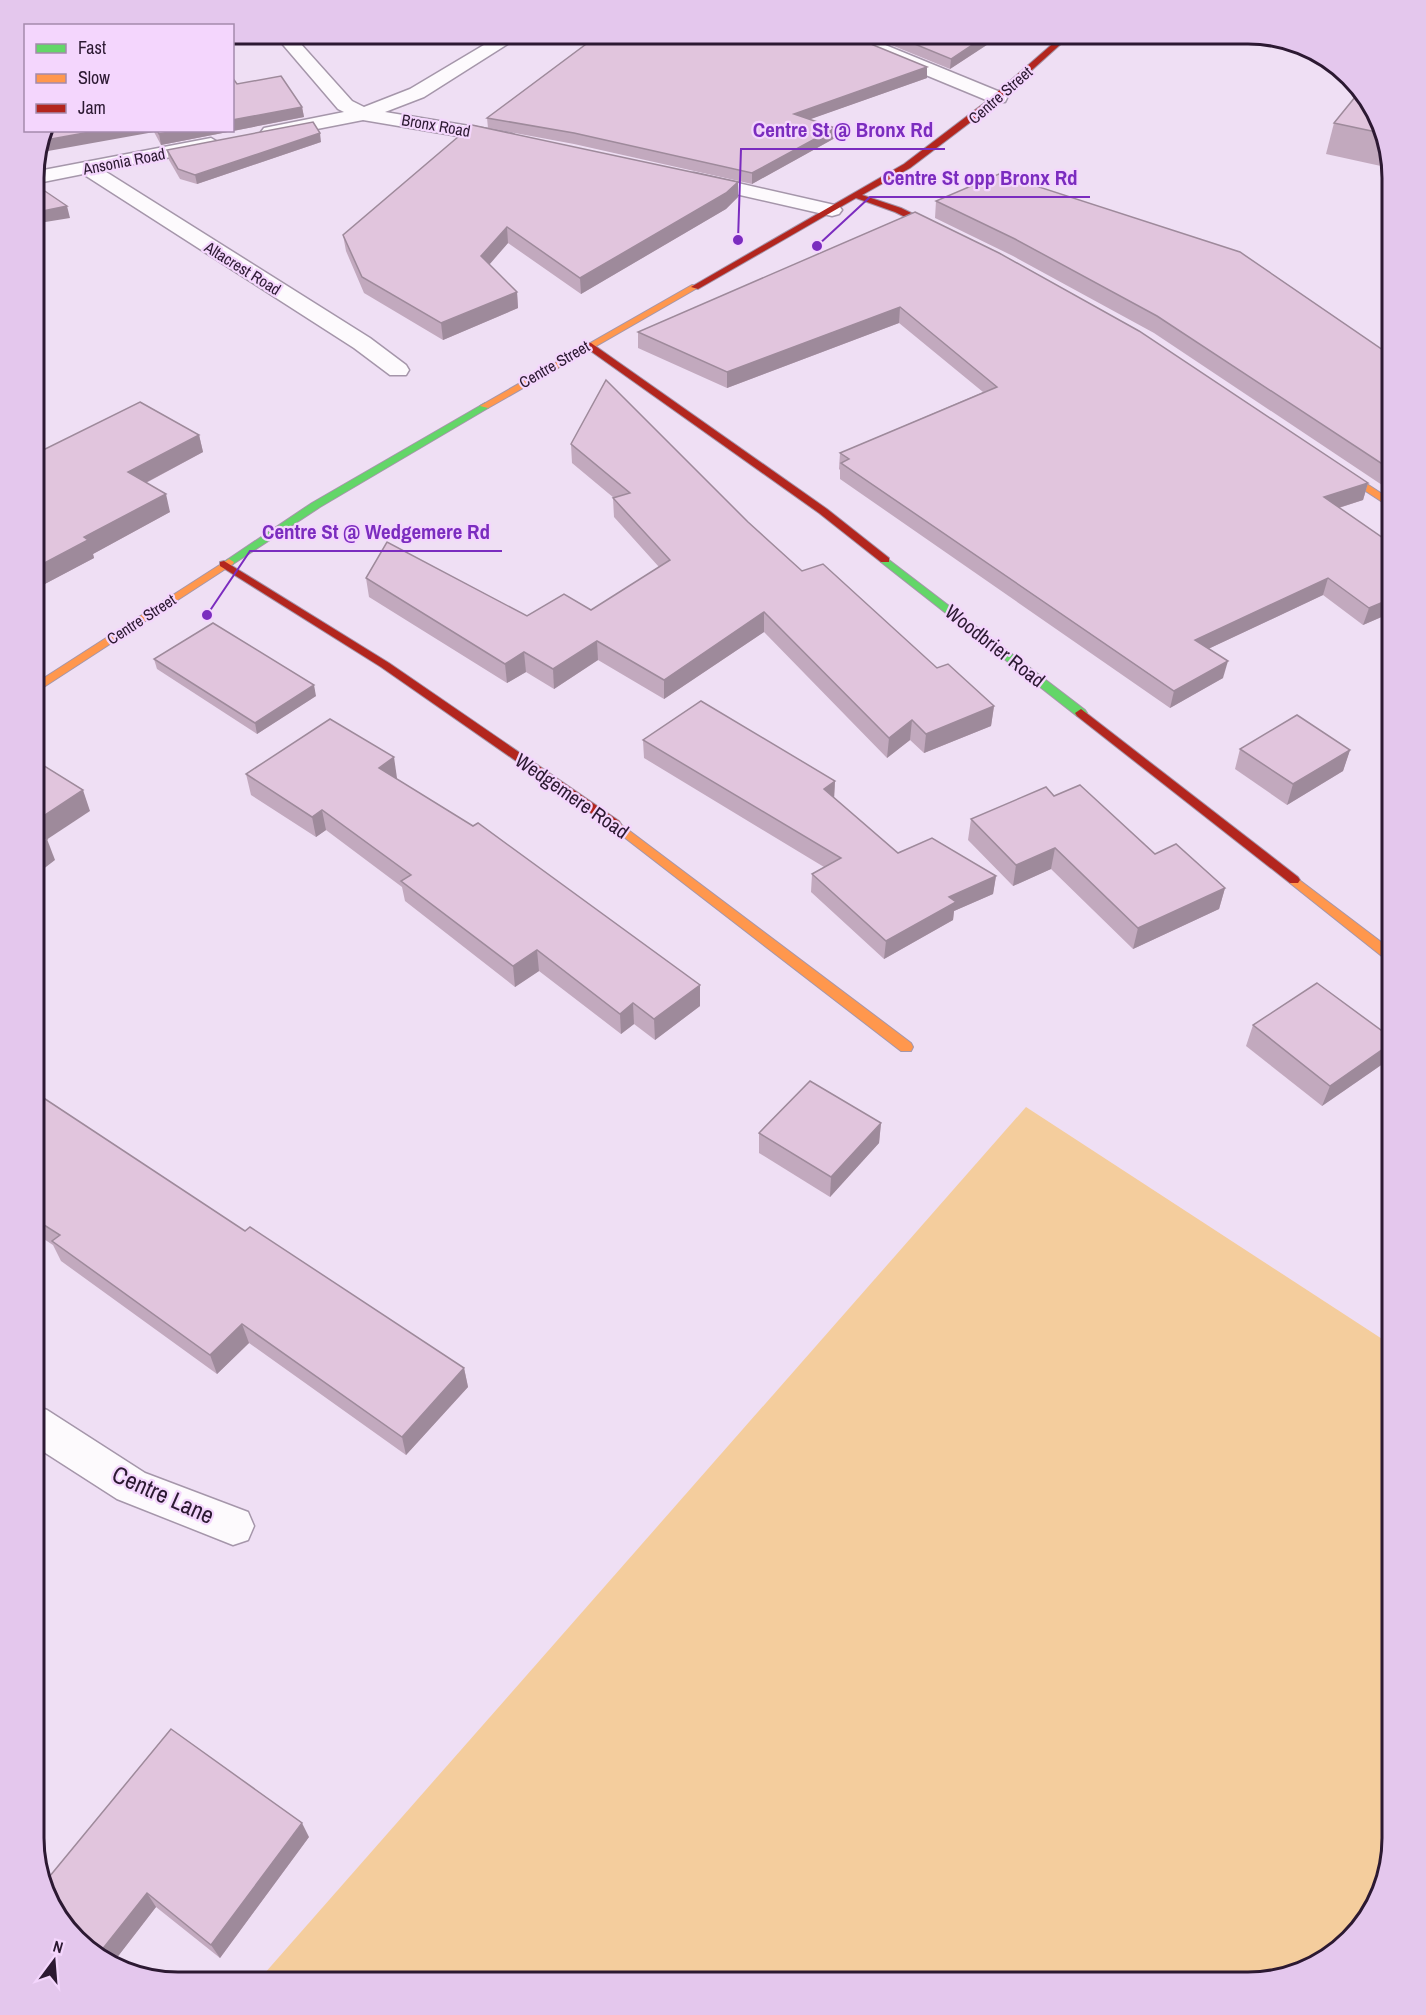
<svg xmlns="http://www.w3.org/2000/svg" width="1426" height="2015" viewBox="0 0 1426 2015" font-family="'Archivo Narrow',sans-serif">
	<style>
		.green { fill: #f4cd9d }
		.lines { fill: none; stroke-linecap: round; stroke-linejoin: round }
		.street-casing { stroke: #a596aa; stroke-width: 3 }
		.fast-casing { stroke: #a596aa; stroke-width: 2 }
		.slow-casing { stroke: #a596aa; stroke-width: 2 }
		.jam-casing { stroke: #a596aa; stroke-width: 2 }
		.street { fill: #fdfafd; fill-rule: evenodd }
		.fast { fill: #63d668; fill-rule: evenodd }
		.slow { fill: #ff974d; fill-rule: evenodd }
		.jam { fill: #b3261e; fill-rule: evenodd }
		.wall { fill: #c2a9be }
		.shaded-wall { fill: #9e8a9b }
		.building { fill: #e1c5dd; stroke: #9e8a9b; stroke-width: 1.5 }
		.labels { text-anchor: middle; stroke-width: 4.5; stroke-linejoin: round; paint-order: stroke }
		.far-street-label { font-size: 16px; fill: #2c1932; stroke: #f4d6fd }
		.street-label { font-size: 20px; fill: #2c1932; stroke: #f4d6fd }
		.near-street-label { font-size: 24px; fill: #2c1932; stroke: #f4d6fd }
		.rim { fill: none; stroke: #2c1932; stroke-width: 3 }
		.leader { fill: none; stroke: #7b2cbf; stroke-width: 2 }
		.callout-dot { fill: #7b2cbf; stroke: #f4d6fd; stroke-width: 2 }
		.callout-label { font-size: 21px; text-anchor: middle; font-weight: bold; fill: #7b2cbf; stroke: #f4d6fd; stroke-width: 4.5; stroke-linejoin: round; paint-order: stroke }
	</style>
	<rect width="100%" height="100%" fill="#efdff4"/>
	<path class="green" d="M1026,1107L1393,1346V1838L1374,1909L1321,1962L1249,1982H257Z"/>
	<g class="lines">
		<g class="street-casing">
			<g id="street">
				<path d="M273,33H291L352,101L364,107L410,89L504,33H525L424,97L385,112L511,133L521,139L511,145L363,120L271,138L264,136L261,132L264,128L344,112L338,109Z"/>
				<path d="M831,33H856L1005,94L1007,98L1005,102H991L834,37Z"/>
				<path d="M211,138L221,144L218,148L103,170L370,338L406,365L409,370L406,375H390L354,348L83,174L33,184V172Z"/>
				<path d="M694,173L839,206L842,210L839,214L832,216L687,183L684,179L687,175Z"/>
				<path d="M33,1405L47,1410L145,1473L248,1512L254,1526L248,1540L233,1545L117,1499L33,1445Z"/>
			</g>
		</g>
		<g class="fast-casing">
			<g id="fast">
				<path d="M485,403L488,404V408L320,507L233,564L229,565L224,562L312,503Z"/>
				<path d="M885,557L1085,710L1087,713L1085,716H1077L881,562V558Z"/>
			</g>
		</g>
		<g class="slow-casing">
			<g id="slow">
				<path d="M692,285L699,287L488,408L480,406Z"/>
				<path d="M1330,460L1393,501V509L1326,465L1325,463Z"/>
				<path d="M229,559L234,562L233,564L33,694V685Z"/>
				<path d="M615,820L911,1043L913,1047L911,1051H901L611,827L609,824L611,821Z"/>
				<path d="M1294,876L1393,951V963L1388,961L1290,883L1288,880L1290,877Z"/>
			</g>
		</g>
		<g class="jam-casing">
			<g id="jam">
				<path d="M1065,33H1073L993,105L910,168L862,195L901,208L952,233V237H946L895,212L856,198L698,289L691,287L904,164L987,101Z"/>
				<path d="M585,343H591L827,509L889,558V562H881L819,513L585,347Z"/>
				<path d="M224,561L389,663L619,821L621,824L619,827H611L381,667L220,566V562Z"/>
				<path d="M1081,709L1298,877L1300,880L1298,883H1290L1077,716L1075,713Z"/>
			</g>
		</g>
		<use href="#street" class="street"/>
		<use href="#fast" class="fast"/>
		<use href="#slow" class="slow"/>
		<use href="#jam" class="jam"/>
	</g>
	<g class="wall">
		<path d="M862,33H1005L950,69Z"/>
		<path d="M927,67V78L810,119L835,138L752,184L574,144L488,128L487,118Z"/>
		<path d="M237,84L302,107L304,117L161,145L154,132L43,130H232Z"/>
		<path d="M1373,105L1390,168L1326,154L1334,123Z"/>
		<path d="M321,142L197,184L180,179L169,160L167,150Z"/>
		<path d="M738,197L726,209L581,294L508,243L489,264L517,292L518,308L443,340L364,293L346,251L343,235Z"/>
		<path d="M936,201L1393,357V490L1391,491L1154,333L1013,256L935,218Z"/>
		<path d="M915,212L1368,483L1363,500L1339,508L1393,545V612L1363,625L1323,595L1208,649L1223,678L1170,708L840,479V470L839,469L840,453L983,392L899,323L727,388L638,348V332Z"/>
		<path d="M199,435L203,452L146,483L170,512L93,554L94,558L41,586L33,581V455Z"/>
		<path d="M571,444L748,522L802,571L937,668L994,706L991,726L924,753L910,740L887,758L764,632L664,699L598,660L554,689L526,672L507,683L369,597L366,578L527,616L591,610L659,567L614,517L613,498H614L572,463Z"/>
		<path d="M154,659L316,696L257,734L157,669Z"/>
		<path d="M643,740L835,781L834,798L898,853L996,876L993,894L954,911L953,920L884,959L811,892L812,874L824,867L644,758Z"/>
		<path d="M1240,749L1350,750L1343,771L1287,805L1235,769Z"/>
		<path d="M246,774L397,778L396,779L700,985V1006L655,1040L634,1024L621,1034L539,971L515,987L405,901L402,887L326,830L316,837L251,795Z"/>
		<path d="M1054,796L1155,854L1225,888L1219,909L1133,949L1051,869L1013,886L968,840L971,819Z"/>
		<path d="M1253,1025L1387,1061L1322,1106L1246,1046Z"/>
		<path d="M33,1091L245,1231L464,1368L468,1387L406,1455L249,1343L217,1374L61,1261L53,1245L33,1232Z"/>
		<path d="M881,1123L879,1143L830,1197L759,1153V1133Z"/>
		<path d="M309,1837L220,1958L156,1907L112,1964L88,1946L53,1910Z"/>
	</g>
	<g class="shaded-wall">
		<path d="M990,33H1005L950,69L951,59Z"/>
		<path d="M927,67V78L794,125V114Z"/>
		<path d="M302,107L304,117L161,145L159,134L178,130H232V120Z"/>
		<path d="M835,128V138L752,184V173Z"/>
		<path d="M101,130H154V132L37,153L40,141Z"/>
		<path d="M320,133L321,142L197,184L195,175Z"/>
		<path d="M738,182V197L726,209L581,294L580,278Z"/>
		<path d="M67,206L70,218L33,224V213Z"/>
		<path d="M507,227L508,243L483,272L481,256Z"/>
		<path d="M33,232H36L39,243L33,244Z"/>
		<path d="M517,292L518,308L443,340L441,323Z"/>
		<path d="M900,307L899,323L727,388V372Z"/>
		<path d="M199,435L203,452L132,490L128,472Z"/>
		<path d="M1368,483L1363,500L1319,514L1324,497Z"/>
		<path d="M166,494L170,512L93,554L94,558L41,586L35,568L84,537Z"/>
		<path d="M1328,578L1323,595L1191,657L1195,640Z"/>
		<path d="M1393,598V612L1363,625L1369,608Z"/>
		<path d="M764,612V632L664,699V680Z"/>
		<path d="M597,641L598,660L554,689L553,669Z"/>
		<path d="M524,652L526,672L507,683L505,664Z"/>
		<path d="M1228,661L1223,678L1170,708L1174,691Z"/>
		<path d="M314,685L316,696L257,734L255,723Z"/>
		<path d="M994,706L991,726L924,753L926,734Z"/>
		<path d="M912,720L910,740L887,758L889,738Z"/>
		<path d="M1350,750L1343,771L1287,805L1293,784Z"/>
		<path d="M394,757L397,778L382,788L379,768Z"/>
		<path d="M835,781L834,799L824,789Z"/>
		<path d="M83,790L90,811L34,848L33,845V823Z"/>
		<path d="M322,810L326,830L316,837L312,817Z"/>
		<path d="M47,839L55,860L33,877V850Z"/>
		<path d="M1055,848L1051,869L1013,886L1016,865Z"/>
		<path d="M996,876L993,894L954,911L953,920L884,959L886,941L949,897Z"/>
		<path d="M1225,888L1219,909L1133,949L1138,928Z"/>
		<path d="M537,950L539,971L515,987L513,966Z"/>
		<path d="M700,985V1006L655,1040L654,1019Z"/>
		<path d="M633,1003L634,1024L621,1034L620,1014Z"/>
		<path d="M1393,1042V1046L1387,1061L1322,1106L1330,1086Z"/>
		<path d="M881,1123L879,1143L830,1197L831,1177Z"/>
		<path d="M242,1324L249,1343L217,1374L210,1355Z"/>
		<path d="M464,1368L468,1387L406,1455L402,1437Z"/>
		<path d="M33,1567L41,1580L33,1594Z"/>
		<path d="M302,1823L309,1837L220,1958L211,1945Z"/>
		<path d="M147,1893L156,1907L112,1964L101,1951Z"/>
	</g>
	<g class="building">
		<path d="M601,33H844L927,67L794,114L835,128L752,173L574,133L487,118Z"/>
		<path d="M888,33H990L951,59Z"/>
		<path d="M281,76L302,107L232,120V77L237,84Z"/>
		<path d="M1360,91L1373,105L1381,133L1334,123Z"/>
		<path d="M313,122L320,133L195,175L178,169L167,150Z"/>
		<path d="M472,125L738,182L726,193L580,278L507,227L481,256L517,292L441,323L362,277L343,235Z"/>
		<path d="M43,130H101L40,141Z"/>
		<path d="M157,130H178L159,134Z"/>
		<path d="M999,174L1240,252L1393,357V471L1157,316L1015,239L936,201Z"/>
		<path d="M33,183L67,206L33,213Z"/>
		<path d="M915,212L999,253L1139,331L1368,483L1324,497L1393,545V598L1369,608L1328,578L1195,640L1228,661L1174,691L841,463L849,459L840,453L997,387L900,307L727,372L638,332Z"/>
		<path d="M606,380L748,522L802,571L823,564L937,668L948,664L994,706L926,734L912,720L889,738L764,612L664,680L597,641L553,669L524,652L505,664L366,578L387,542L527,616L564,594L591,610L670,560L613,498L630,493L571,444Z"/>
		<path d="M140,402L199,435L128,472L166,494L84,537L88,540L35,568L33,567V455Z"/>
		<path d="M213,623L314,685L255,723L154,659Z"/>
		<path d="M701,701L835,781L824,789L898,853L932,838L996,876L949,897L956,902L886,941L812,874L841,858L643,740Z"/>
		<path d="M1297,715L1350,750L1293,784L1240,749Z"/>
		<path d="M330,719L394,757L379,768L473,826L478,823L700,985L654,1019L633,1003L620,1014L537,950L513,966L401,881L411,875L322,810L312,817L246,774Z"/>
		<path d="M33,759L83,790L33,823Z"/>
		<path d="M1080,785L1155,854L1176,844L1225,888L1138,928L1055,848L1016,865L971,819L1046,787L1054,796Z"/>
		<path d="M33,831L47,839L33,850Z"/>
		<path d="M1317,983L1393,1039V1042L1330,1086L1253,1025Z"/>
		<path d="M810,1081L881,1123L831,1177L759,1133Z"/>
		<path d="M33,1091L245,1231L250,1227L464,1368L402,1437L242,1324L210,1355L52,1241L60,1235L33,1218Z"/>
		<path d="M171,1729L302,1823L211,1945L147,1893L101,1951L68,1926L53,1910L45,1882Z"/>
	</g>
	<g class="labels">
		<g class="far-street-label">
			<text transform="translate(1000 95) rotate(-41)" y="6">Centre Street</text>
			<text transform="translate(436 125) rotate(10)" y="6">Bronx Road</text>
			<text transform="translate(124 161) rotate(-11)" y="6">Ansonia Road</text>
			<text transform="translate(243 268) rotate(32)" y="6">Altacrest Road</text>
			<text transform="translate(554 364) rotate(-30)" y="6">Centre Street</text>
			<text transform="translate(141 619) rotate(-33)" y="6">Centre Street</text>
		</g>
		<g class="street-label">
			<text transform="translate(995 646) rotate(38)" y="7">Woodbrier Road</text>
			<text transform="translate(572 796) rotate(35)" y="7">Wedgemere Road</text>
		</g>
		<g class="near-street-label">
			<text transform="translate(163 1495) rotate(24)" y="8">Centre Lane</text>
		</g>
	</g>
	<path d="M0 0H1426V2015H0ZM178 44H1248A134 134 0 0 1 1382 178V1838A134 134 0 0 1 1248 1972H178A134 134 0 0 1 44 1838V178A134 134 0 0 1 178 44Z" fill="#e4c7ed" fill-rule="evenodd"/>
	<path class="rim" d="M178 44H1248A134 134 0 0 1 1382 178V1838A134 134 0 0 1 1248 1972H178A134 134 0 0 1 44 1838V178A134 134 0 0 1 178 44Z"/>
	<path class="leader" d="M738 240L741 149H945M817 246L870 197H1090M207 615L250 551H502"/>
	<g class="callout-dot">
		<circle cx="738" cy="240" r="6"/>
		<circle cx="817" cy="246" r="6"/>
		<circle cx="207" cy="615" r="6"/>
	</g>
	<g class="callout-label">
		<text x="843" y="137">Centre St @ Bronx Rd</text>
		<text x="980" y="185">Centre St opp Bronx Rd</text>
		<text x="376" y="539">Centre St @ Wedgemere Rd</text>
	</g>
	<rect x="24" y="24" width="210" height="108" fill="#f4d6fd" stroke="#a48aac" stroke-width="1.5"/>
	<rect x="36" y="44" width="30" height="9" fill="#63d668" stroke="#a48aac" stroke-width="1.5"/>
	<text x="78" y="54" font-size="18" fill="#2c1932">Fast</text>
	<rect x="36" y="74" width="30" height="9" fill="#ff974d" stroke="#a48aac" stroke-width="1.5"/>
	<text x="78" y="84" font-size="18" fill="#2c1932">Slow</text>
	<rect x="36" y="104" width="30" height="9" fill="#b3261e" stroke="#a48aac" stroke-width="1.5"/>
	<text x="78" y="114" font-size="18" fill="#2c1932">Jam</text>
	<g transform="translate(54 1961) rotate(16)" stroke="#f4d6fd" stroke-width="4.5" paint-order="stroke">
	<path d="M0-4.5L10 22L0 15L-10 22Z" fill="#2c1932"/>
	<text y="-9" font-size="16" font-weight="bold" text-anchor="middle" fill="#2c1932">N</text>
	</g>
</svg>
